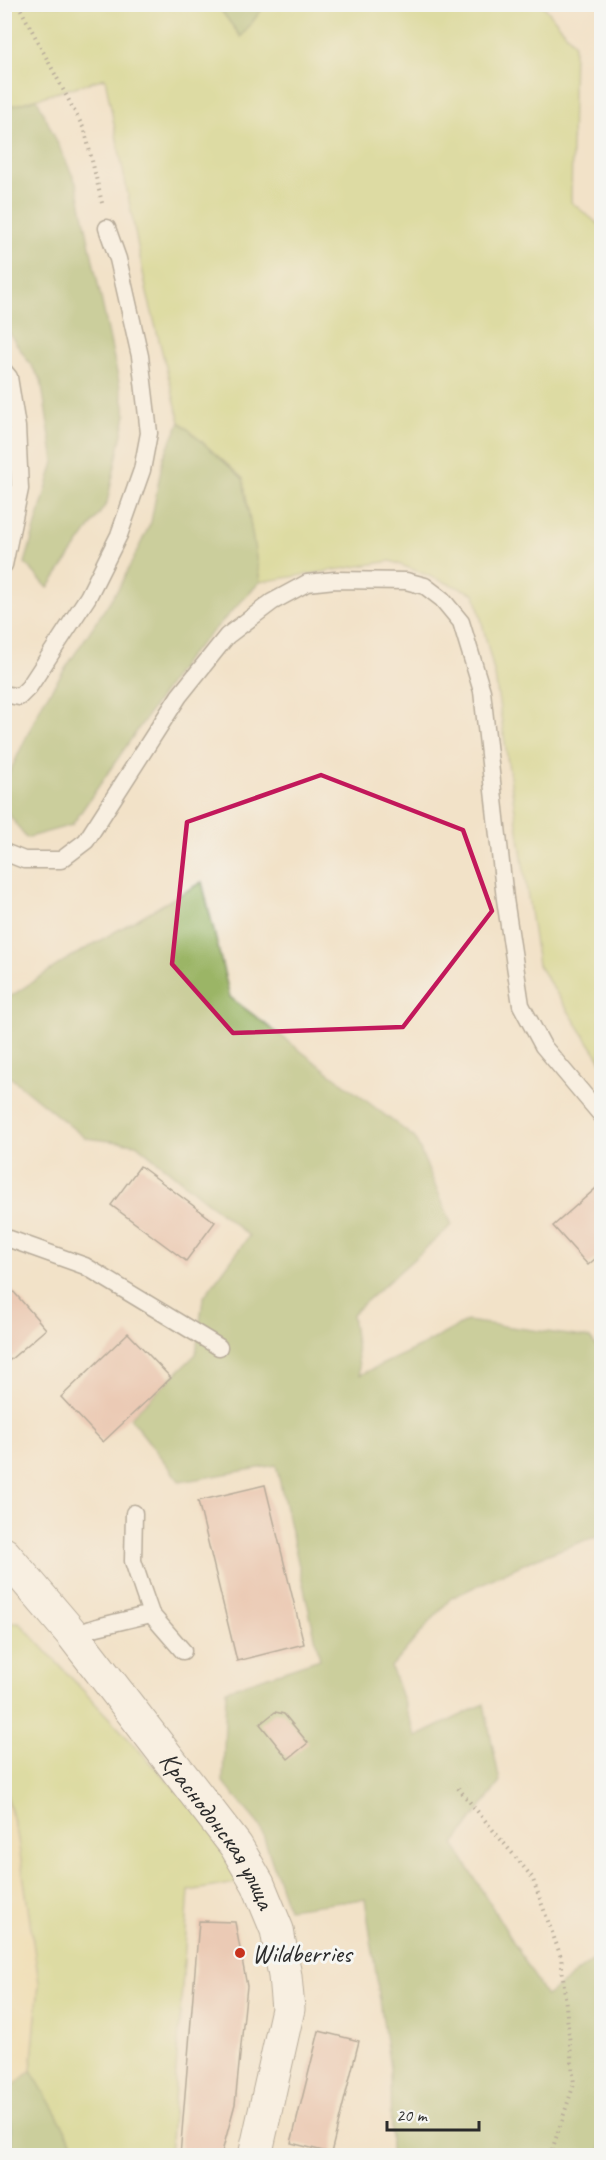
<svg xmlns="http://www.w3.org/2000/svg" width="606" height="2160" viewBox="0 0 606 2160" font-family="Caveat,sans-serif">
	<style>
		.green { fill: #c4d375; stroke: #787f50; stroke-width: 1.5 }
		.forest { fill: #9bb566; stroke: #637048; stroke-width: 1.5 }
		.sand { fill: #eeda9e; stroke: #8c8264; stroke-width: 1.5 }
		.water { fill: #3ea9bd; stroke: #346a74; stroke-width: 1.5 }
		.building { fill: #e3ae9e }
		.lines { fill: none; stroke-linecap: round; stroke-linejoin: round }
		.service-casing { stroke: #716b62; stroke-width: 19 }
		.tertiary-casing { stroke: #716b62; stroke-width: 35 }
		.path { stroke: #716b62; stroke-width: 4; stroke-dasharray: 1.5 4.5; stroke-linecap: butt }
		.service { stroke: #fff; stroke-width: 16 }
		.tertiary { stroke: #fff; stroke-width: 33 }
		.marked { fill: none; stroke: #c2185b; stroke-width: 4.5; stroke-linejoin: round }
		.poi-dot { fill: #c8321e; stroke: #f6f6f2; stroke-width: 2 }
		.labels { text-anchor: middle; stroke-width: 6; stroke-linejoin: round; paint-order: stroke }
		.street-label { font-size: 26px; fill: #2b2b2b; stroke: #f6f6f2 }
		.poi-label { font-size: 26px; fill: #2b2b2b; stroke: #f6f6f2; text-anchor: start }
	</style>
	<rect width="100%" height="100%" fill="#f6f6f2"/>
	<filter id="ink" filterUnits="userSpaceOnUse"><feTurbulence type="fractalNoise" baseFrequency=".0167" numOctaves="2"/><feDisplacementMap in="SourceGraphic" scale="12" xChannelSelector="R" yChannelSelector="G"/><feConvolveMatrix kernelMatrix="1 2 1 2 8 2 1 2 1" color-interpolation-filters="sRGB"/></filter>
	<filter id="wash" filterUnits="userSpaceOnUse"><feTurbulence type="fractalNoise" baseFrequency=".008" numOctaves="4" result="noise"/><feDisplacementMap in="SourceGraphic" scale="24" xChannelSelector="R" yChannelSelector="G"/><feGaussianBlur stdDeviation="1.35" result="paint"/><feColorMatrix in="noise" values="0 0 0 0 0 0 0 0 0 0 0 0 0 0 0 0 0 1.4 0 .05"/><feComposite in="paint" operator="in"/></filter>
	<g filter="url(#wash)">
		<rect width="100%" height="100%" fill="#f2e2c8"/>
		<g class="green">
			<path d="M5,5H217L241,37L265,5H543L574,43L571,202L602,227L601,1061L538,965L495,676L475,594L391,561L260,582L243,479L180,422L147,293L105,78L5,108Z"/>
			<path d="M19,1622L213,1829L242,1882L189,1891L170,2155H80L31,2070L39,1983L17,1834L5,1787L4,1623Z"/>
		</g>
		<g class="forest">
			<path d="M217,5H265L241,37Z"/>
			<path d="M37,99L77,185L126,415L107,503L48,588L25,563L54,462L41,380L5,327V108Z"/>
			<path d="M180,422L243,479L260,582L187,658L72,825L26,838L5,809V782L43,702L120,586L151,522L163,458Z"/>
			<path d="M202,882L230,997L415,1138L452,1225L352,1314L360,1375L423,1345L467,1321L590,1338L601,1352V1537L592,1538L532,1560L451,1598L391,1667L416,1737L484,1704L500,1782L454,1844L546,1996L601,1954V2155H391L390,2069L365,1899L288,1909L260,1826L223,1782L226,1690L320,1659L276,1465L180,1482L130,1418L196,1354L203,1298L249,1236L136,1144L85,1138L5,1073L4,1001L64,961Z"/>
			<path d="M31,2070L80,2155H12L8,2090Z"/>
		</g>
		<path class="sand" d="M4,1787L17,1834L39,1983L31,2070L8,2090L4,2030Z"/>
		<path class="water" d="M5,2030L6,2047L12,2155H5Z"/>
		<g id="blocks">
			<g class="building">
				<path d="M140,1166L215,1222L186,1261L111,1205Z"/>
				<path d="M602,1183V1253L588,1265L553,1226Z"/>
				<path d="M6,1283L46,1329L4,1365V1285Z"/>
				<path d="M128,1333L171,1378L103,1442L61,1397Z"/>
				<path d="M265,1485L304,1644L237,1661L198,1501Z"/>
				<path d="M275,1712L284,1714L308,1743L288,1759L260,1724Z"/>
				<path d="M199,1921L235,1922L247,1986L235,2104L221,2156H180Z"/>
				<path d="M319,2031L359,2041L331,2153L291,2143Z"/>
			</g>
		</g>
	</g>
	<g filter="url(#ink)">
		<use href="#blocks" fill-opacity="0" stroke="#716b62" stroke-width="1.5"/>
		<g class="lines">
			<g class="service-casing">
				<g id="service">
					<path d="M4,371L9,377L17,427L20,489L4,565"/>
					<path d="M4,694L19,697L29,687L88,597L119,535L142,470L149,433L140,356L118,259L107,228"/>
					<path d="M4,852L24,860H61L86,841L179,696L227,636L272,602L307,583L335,580L406,581L425,586L442,599L461,622L482,691L505,899L521,1005L543,1046L602,1116"/>
					<path d="M4,1237L85,1266L219,1347"/>
					<path d="M134,1513L133,1561L143,1591L151,1614L183,1651"/>
					<path d="M73,1635L97,1627L151,1614"/>
				</g>
			</g>
			<g class="tertiary-casing">
				<g id="tertiary">
					<path id="s1" d="M4,1554L73,1635L236,1846L258,1884L277,1930L285,1976L288,2009L255,2156"/>
				</g>
			</g>
			<g class="path">
				<path d="M18,4L85,131L103,207"/>
				<path d="M458,1788L532,1877L561,1957L574,2084L550,2156"/>
			</g>
			<use href="#service" class="service"/>
			<use href="#tertiary" class="tertiary"/>
		</g>
	</g>
	<path d="M0 0H606V2160H0ZM321,775L463,830L492,911L403,1027L233,1033L172,964L187,822Z" fill="#f2e2c8" fill-opacity=".55" fill-rule="evenodd"/>
	<path class="marked" d="M321,775L463,830L492,911L403,1027L233,1033L172,964L187,822Z"/>
	<circle class="poi-dot" cx="240" cy="1953" r="6"/>
	<g class="labels">
		<g class="street-label">
			<text dy="9" stroke="none"><textPath href="#s1" startOffset="350">Краснодонская улица</textPath></text>
		</g>
		<g class="poi-label">
			<text x="252" y="1962">Wildberries</text>
		</g>
	</g>
	<rect width="606" height="2160" fill="none" stroke="#f6f6f2" stroke-width="24"/>
	<path d="M387 2121v9h92v-9" fill="none" stroke="#2b2b2b" stroke-width="3"/>
	<text x="396" y="2121" font-size="18" fill="#2b2b2b" stroke="#f6f6f2" stroke-width="4.5" paint-order="stroke">20 m</text>
</svg>
